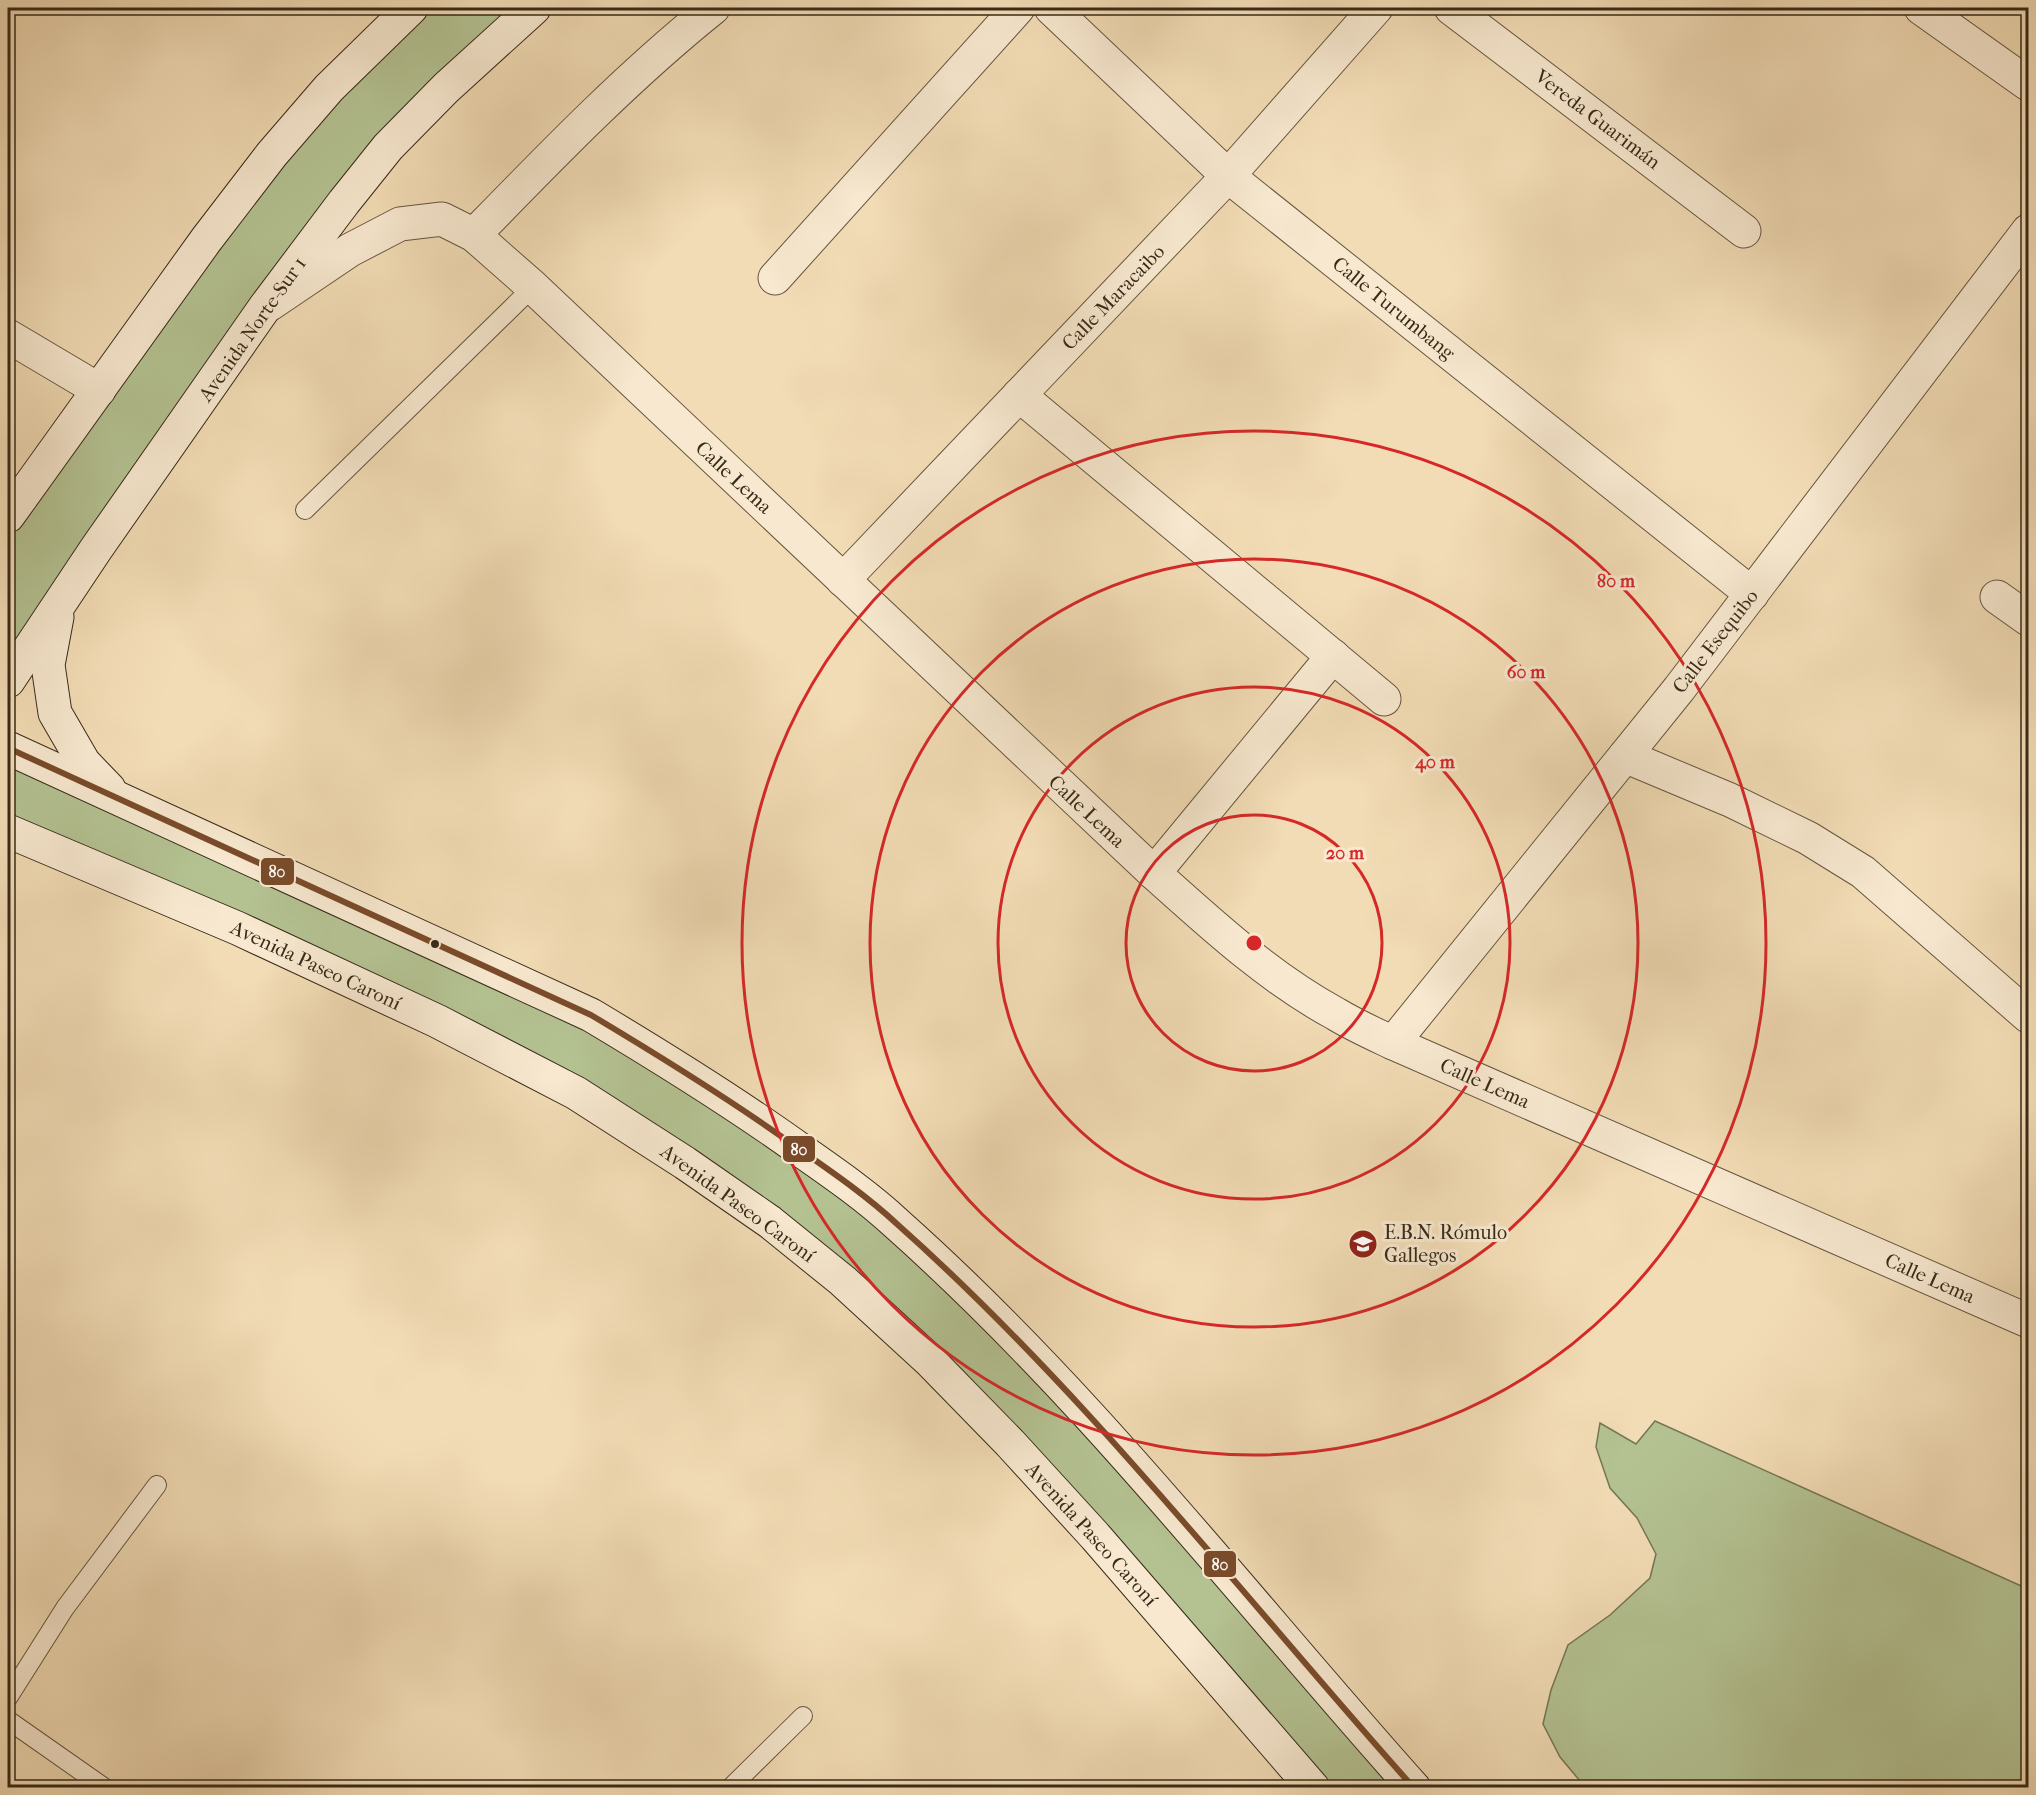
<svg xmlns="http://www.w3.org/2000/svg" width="2036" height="1795" viewBox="0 0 2036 1795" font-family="'IM FELL French Canon',serif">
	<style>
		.green { fill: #b4c292; stroke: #767656; stroke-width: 1.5 }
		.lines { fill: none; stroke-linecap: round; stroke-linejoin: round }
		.lane-casing { stroke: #665640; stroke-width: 20 }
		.street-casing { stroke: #665640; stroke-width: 35 }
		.secondary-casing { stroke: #382a19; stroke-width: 35 }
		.lane { stroke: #f7e8cf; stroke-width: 18 }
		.street { stroke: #f7e8cf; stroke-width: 33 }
		.secondary { stroke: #f7e8cf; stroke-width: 33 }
		.bus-1-casing { stroke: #f7e8cf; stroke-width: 10 }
		.bus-1 { stroke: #7a4b2a; stroke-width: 6 }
		.ring { fill: none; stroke: #d62828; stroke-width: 3 }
		.bus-dot { fill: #382a19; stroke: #f7e8cf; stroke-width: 2 }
		.labels { text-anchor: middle; stroke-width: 6; stroke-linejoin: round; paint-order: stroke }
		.street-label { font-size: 20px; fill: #382a19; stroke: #f7e8cf }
		.poi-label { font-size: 20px; fill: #382a19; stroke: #f7e8cf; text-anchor: start }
		.centre { fill: #d62828; stroke: #f7e8cf; stroke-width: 3 }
		.ring-label { font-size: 18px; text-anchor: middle; font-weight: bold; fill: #d62828; stroke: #f7e8cf; stroke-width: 6; stroke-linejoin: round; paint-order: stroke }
		.line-badge { stroke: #f7e8cf; stroke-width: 2 }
		.badge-label { font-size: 16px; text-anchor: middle; font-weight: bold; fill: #fff }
	</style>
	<rect width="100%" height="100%" fill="#f2dcb5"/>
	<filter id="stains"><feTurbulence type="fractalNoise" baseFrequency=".00333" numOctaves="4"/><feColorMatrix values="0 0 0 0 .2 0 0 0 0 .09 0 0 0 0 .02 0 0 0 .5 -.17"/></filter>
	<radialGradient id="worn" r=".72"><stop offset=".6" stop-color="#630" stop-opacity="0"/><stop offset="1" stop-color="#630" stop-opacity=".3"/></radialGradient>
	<g class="green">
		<path d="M411,8H534L446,88L8,681V516L64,438Z"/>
		<path d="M8,748L591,1015L896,1223L1414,1787H1313L929,1360L576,1093L8,831Z"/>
		<path d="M1655,1421L2028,1589V1787H1585L1560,1757L1543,1724L1551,1690L1568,1645L1610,1615L1650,1578L1656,1554L1637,1518L1610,1488L1596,1447L1600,1423L1636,1444Z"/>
	</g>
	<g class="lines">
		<g class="lane-casing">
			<g id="lane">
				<path d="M305,510L533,287"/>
				<path d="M8,1698L65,1608L157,1485"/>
				<path d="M8,1720L105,1788"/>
				<path d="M730,1788L803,1716"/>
			</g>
		</g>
		<g class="street-casing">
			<g id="street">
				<path d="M1051,8L1228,176L1752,594"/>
				<path d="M1451,8L1744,231"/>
				<path d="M1921,8L2028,84"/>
				<path d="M474,235C551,156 627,77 713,8"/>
				<path d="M775,278L1018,8"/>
				<path d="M270,304L350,250L400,224L442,219L474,235L533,287L1154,873C1211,924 1268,977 1336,1014C1354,1025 1374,1034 1393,1043L2028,1321"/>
				<path d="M8,336L99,390"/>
				<path d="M1019,395L1384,699"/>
				<path d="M843,580L1228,176L1376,8"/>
				<path d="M1997,597L2028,619"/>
				<path d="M1625,756L1730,800L1808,838L1863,872L2028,1016"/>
				<path d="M1154,873L1333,656"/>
				<path d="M1393,1043L1679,689L2028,231"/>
			</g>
		</g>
		<g class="secondary-casing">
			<g id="secondary">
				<path d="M8,516L206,240L272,154L329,88L411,8"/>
				<path d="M57,617L48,665L55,713L84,763L109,789"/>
				<path d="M8,681L96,549L265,307L344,202L388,147L446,88L534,8"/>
				<path d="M8,748L591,1015C663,1058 734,1102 802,1151C835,1174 868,1197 897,1224C1088,1394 1244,1598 1414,1788"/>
				<path d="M8,831L237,928L437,1021L576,1093L685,1163L770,1222L843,1281L929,1360L1010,1443L1095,1536L1313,1788"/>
			</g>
		</g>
		<use href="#lane" class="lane"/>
		<use href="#street" class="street"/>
		<use href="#secondary" class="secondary"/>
		<g class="bus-1-casing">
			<path id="bus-1" d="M8,748L591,1015C663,1058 734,1102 802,1151C835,1174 868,1197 897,1224C1088,1394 1244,1598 1414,1788"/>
		</g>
		<use href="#bus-1" class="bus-1"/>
	</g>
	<g class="ring">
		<circle cx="1254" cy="943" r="128"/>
		<circle cx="1254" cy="943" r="256"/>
		<circle cx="1254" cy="943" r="384"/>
		<circle cx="1254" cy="943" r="512"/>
	</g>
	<defs>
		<g id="school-disc" transform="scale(1.5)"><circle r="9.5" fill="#8f2418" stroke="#f7e8cf"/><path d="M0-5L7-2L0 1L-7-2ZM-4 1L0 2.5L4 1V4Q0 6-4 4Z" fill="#fff"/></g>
	</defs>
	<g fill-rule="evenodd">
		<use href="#school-disc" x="1363" y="1244"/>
	</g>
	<circle class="bus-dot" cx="435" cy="944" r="5"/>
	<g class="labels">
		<g class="street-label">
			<text transform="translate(1598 119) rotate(37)" y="7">Vereda Guarimán</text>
			<text transform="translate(1113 297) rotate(-46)" y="7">Calle Maracaibo</text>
			<text transform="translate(1394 308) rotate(39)" y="7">Calle Turumbang</text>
			<text transform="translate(252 329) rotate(-55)" y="7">Avenida Norte-Sur 1</text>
			<text transform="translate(734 477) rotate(43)" y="7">Calle Lema</text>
			<text transform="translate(1715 641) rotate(-52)" y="7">Calle Esequibo</text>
			<text transform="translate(1087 811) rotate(43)" y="7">Calle Lema</text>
			<text transform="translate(316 965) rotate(25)" y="7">Avenida Paseo Caroní</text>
			<text transform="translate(1485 1083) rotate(24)" y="7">Calle Lema</text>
			<text transform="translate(738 1203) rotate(36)" y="7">Avenida Paseo Caroní</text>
			<text transform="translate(1930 1278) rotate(24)" y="7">Calle Lema</text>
			<text transform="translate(1092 1534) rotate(48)" y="7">Avenida Paseo Caroní</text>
		</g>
		<g class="poi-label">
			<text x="1384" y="1239">E.B.N. Rómulo<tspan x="1384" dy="23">Gallegos</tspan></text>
		</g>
	</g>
	<circle cx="1254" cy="943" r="9" class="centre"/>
	<g class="ring-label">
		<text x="1616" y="587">80 m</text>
		<text x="1526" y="678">60 m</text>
		<text x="1435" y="768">40 m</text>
		<text x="1345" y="859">20 m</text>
	</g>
	<g class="line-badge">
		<rect x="260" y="857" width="35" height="29" rx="6" fill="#7a4b2a"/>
		<rect x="782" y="1135" width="34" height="28" rx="6" fill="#7a4b2a"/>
		<rect x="1203" y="1550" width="34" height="28" rx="6" fill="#7a4b2a"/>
	</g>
	<g class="badge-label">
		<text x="277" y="877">80</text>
		<text x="799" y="1155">80</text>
		<text x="1220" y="1570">80</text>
	</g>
	<rect width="2036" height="1795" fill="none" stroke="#f2dcb5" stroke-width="30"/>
	<rect x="9" y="9" width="2018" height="1777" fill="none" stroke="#382a19" stroke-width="3"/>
	<rect x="15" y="15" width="2006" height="1765" fill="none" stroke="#382a19" stroke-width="1.5"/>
	<rect width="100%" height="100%" filter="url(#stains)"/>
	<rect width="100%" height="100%" fill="url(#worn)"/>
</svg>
